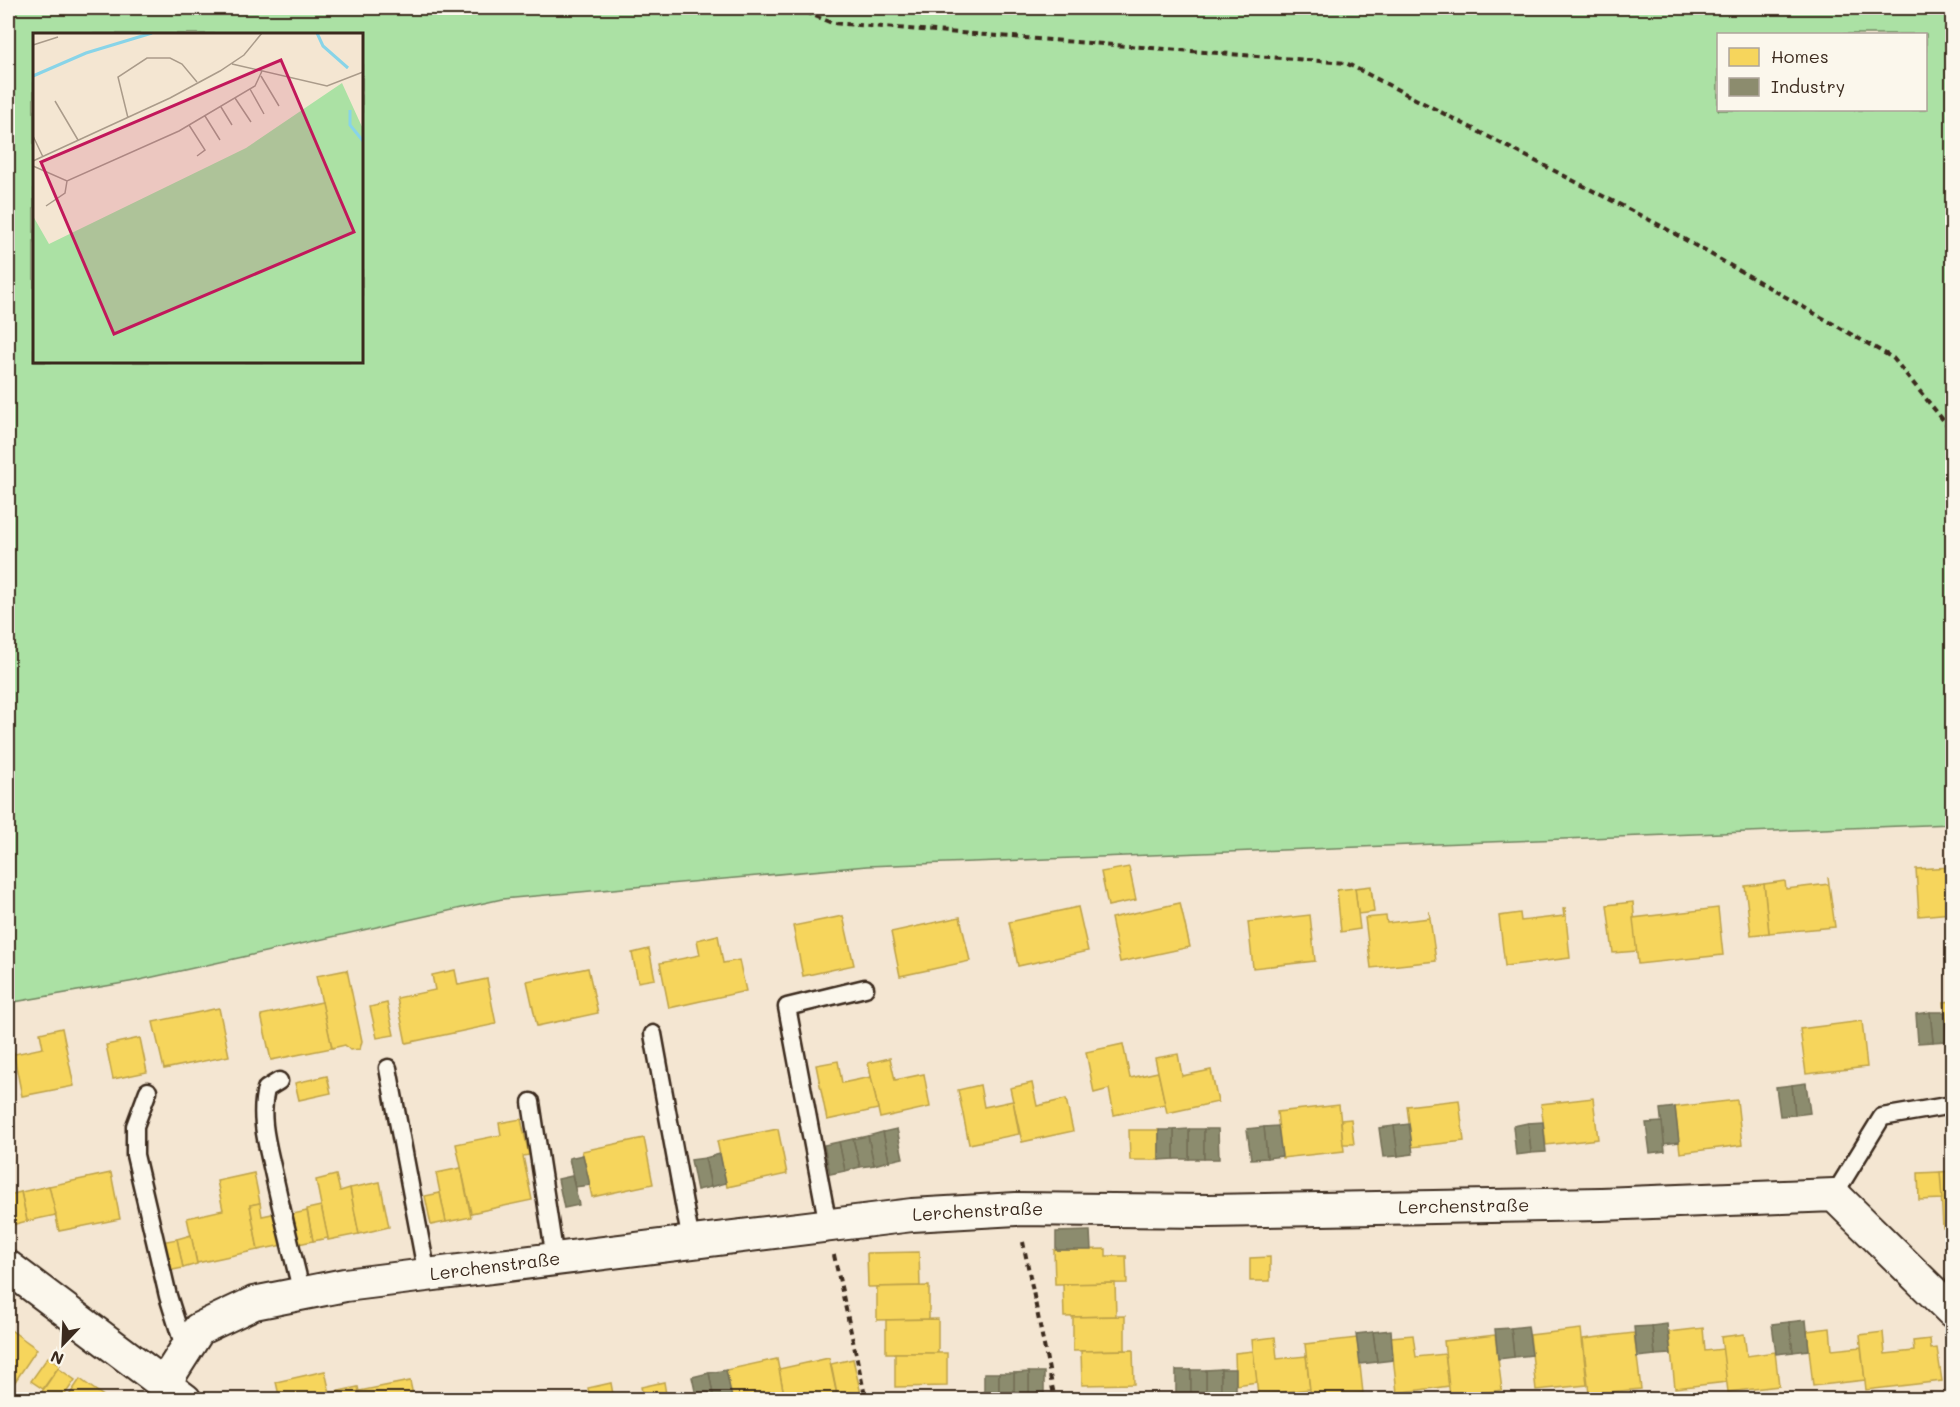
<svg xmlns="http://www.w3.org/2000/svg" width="1960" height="1407" viewBox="0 0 1960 1407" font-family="Mali,sans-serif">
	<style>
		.green { fill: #abe1a4; stroke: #738661; stroke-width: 1.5; fill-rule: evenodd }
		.homes { fill: #f6d55c; stroke: #bea249; stroke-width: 1.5 }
		.industry { fill: #8c8c6e; stroke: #746f56; stroke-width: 1.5 }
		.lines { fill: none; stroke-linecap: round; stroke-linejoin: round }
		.service-casing { stroke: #3b2a1e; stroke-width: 21 }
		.minor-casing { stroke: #3b2a1e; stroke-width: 36 }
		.path { stroke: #3b2a1e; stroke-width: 4; stroke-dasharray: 6 4.5; stroke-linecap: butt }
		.service { stroke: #fbf7ec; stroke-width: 16 }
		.minor { stroke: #fbf7ec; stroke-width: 32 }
		.labels { text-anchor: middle; stroke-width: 6; stroke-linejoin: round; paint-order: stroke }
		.street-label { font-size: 18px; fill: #3b2a1e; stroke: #fbf7ec }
		.inset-river { fill: none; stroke: #88d4e8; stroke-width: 3 }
		.inset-road { fill: none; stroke: #aa9b8a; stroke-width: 1.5 }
		.view { fill: #c2185b; fill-opacity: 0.15; stroke: #c2185b; stroke-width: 3 }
		.inset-edge { fill: none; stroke: #3b2a1e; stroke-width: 3 }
	</style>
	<rect width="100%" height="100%" fill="#f4e6d2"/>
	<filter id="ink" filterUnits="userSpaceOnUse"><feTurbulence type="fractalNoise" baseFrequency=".0167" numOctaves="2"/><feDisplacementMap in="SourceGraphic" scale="12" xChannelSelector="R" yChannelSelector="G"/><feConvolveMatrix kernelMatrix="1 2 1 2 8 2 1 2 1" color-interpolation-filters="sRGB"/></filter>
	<g filter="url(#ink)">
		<path class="green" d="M8,8H1952V824L867,866L502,899L135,981L8,1003ZM34,34H362V362H34ZM1718,34H1926V110H1718Z"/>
		<g class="homes">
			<path d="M1129,867L1136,900L1108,906L1101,872Z"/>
			<path d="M1952,867V913L1919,916L1916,869Z"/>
			<path d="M1828,877L1835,927L1769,933L1764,884L1785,881L1786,889L1829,884Z"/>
			<path d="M1764,884L1769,933L1751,935L1745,886Z"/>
			<path d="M1371,886L1374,912L1358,914L1355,888Z"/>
			<path d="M1355,888L1360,929L1341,932L1337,890Z"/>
			<path d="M1633,902L1637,951L1613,953L1607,905Z"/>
			<path d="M1180,903L1190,947L1120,962L1111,918Z"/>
			<path d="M1078,907L1088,951L1018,966L1009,922Z"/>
			<path d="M1565,908L1570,958L1505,966L1499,916L1520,913L1521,921L1564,916L1563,909Z"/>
			<path d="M1718,908L1723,955L1638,964L1633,918Z"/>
			<path d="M1429,911L1436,961L1371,968L1365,918L1386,916L1387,923L1430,918Z"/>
			<path d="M1310,915L1315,961L1253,968L1248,922Z"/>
			<path d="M843,916L854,965L803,976L793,926Z"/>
			<path d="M960,917L970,961L900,976L891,932Z"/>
			<path d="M718,935L723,963L739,960L746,991L669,1008L660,963L700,955L697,940Z"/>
			<path d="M649,949L655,979L638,982L632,953Z"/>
			<path d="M588,968L598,1013L537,1026L527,981Z"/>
			<path d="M347,970L362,1041L360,1049L350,1050L345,1045L332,1048L316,976Z"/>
			<path d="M455,970L458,985L487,979L496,1024L406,1043L397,998L435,990L432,975Z"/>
			<path d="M1952,1001V1048H1948L1944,1002Z"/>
			<path d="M322,1002L332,1048L271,1060L261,1015Z"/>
			<path d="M387,1003L394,1035L377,1038L370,1007Z"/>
			<path d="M219,1008L229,1056L164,1069L153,1022Z"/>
			<path d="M1862,1021L1867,1067L1806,1074L1800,1029Z"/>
			<path d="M62,1028L74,1086L22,1096L13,1051L15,1054L43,1048L40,1033Z"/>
			<path d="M140,1038L147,1072L113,1079L106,1045Z"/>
			<path d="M1123,1044L1130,1078L1158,1072L1165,1104L1114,1115L1109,1089L1094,1093L1086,1052Z"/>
			<path d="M1178,1054L1182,1076L1211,1070L1218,1102L1167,1113L1155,1058Z"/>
			<path d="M890,1058L895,1080L924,1074L930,1107L880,1118L868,1063Z"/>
			<path d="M838,1061L842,1083L871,1077L878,1109L827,1120L816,1065Z"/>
			<path d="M327,1076L331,1093L299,1100L295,1083Z"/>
			<path d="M1032,1083L1037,1106L1066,1099L1073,1131L1022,1142L1010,1088Z"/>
			<path d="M980,1085L984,1107L1013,1101L1019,1134L969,1144L958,1090Z"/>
			<path d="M1593,1098L1598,1139L1546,1145L1541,1104Z"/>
			<path d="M1459,1100L1464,1141L1412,1147L1407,1106Z"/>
			<path d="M1737,1100L1742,1145L1680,1153L1675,1107Z"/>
			<path d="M1339,1105L1344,1151L1282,1158L1277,1112Z"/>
			<path d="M521,1119L529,1155L523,1156L532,1200L471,1213L456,1144L501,1135L499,1123Z"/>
			<path d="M1351,1119L1354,1144H1343L1341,1120Z"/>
			<path d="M778,1129L787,1174L727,1187L717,1141Z"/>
			<path d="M1129,1130H1159V1160H1130Z"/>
			<path d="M644,1138L653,1184L592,1197L582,1151Z"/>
			<path d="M461,1168L471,1217L446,1222L436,1173Z"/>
			<path d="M1952,1171V1227L1943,1228L1940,1172Z"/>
			<path d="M1940,1172L1942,1199L1919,1200L1918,1173Z"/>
			<path d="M111,1173L120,1219L59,1231L49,1186Z"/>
			<path d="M254,1173L260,1203L250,1205L258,1250L197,1263L187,1218L223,1210L217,1181Z"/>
			<path d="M336,1175L340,1191L350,1188L359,1234L328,1240L316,1180Z"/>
			<path d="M380,1182L389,1227L359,1234L350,1188Z"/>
			<path d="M49,1186L56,1215L27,1221L21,1192Z"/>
			<path d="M21,1192L27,1221L12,1225L8,1195Z"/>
			<path d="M440,1193L446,1222L431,1225L425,1196Z"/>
			<path d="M260,1203L262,1216L277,1213L283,1245L258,1250L250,1205Z"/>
			<path d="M321,1206L328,1238L313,1241L307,1209Z"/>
			<path d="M307,1211L313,1241L298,1244L293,1214Z"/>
			<path d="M191,1235L197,1264L183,1268L177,1239Z"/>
			<path d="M177,1239L183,1268L168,1271L161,1242Z"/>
			<path d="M1106,1249V1256H1126L1127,1283L1055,1284L1054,1250Z"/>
			<path d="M919,1252L920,1286L868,1287L867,1253Z"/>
			<path d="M1270,1257V1281H1250V1258Z"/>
			<path d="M1115,1283L1116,1316L1064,1317L1063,1284Z"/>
			<path d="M929,1286V1319L877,1320V1287Z"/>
			<path d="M1125,1316V1350L1073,1351V1317Z"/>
			<path d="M938,1319V1353H886V1320Z"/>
			<path d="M8,1328L37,1349L8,1392Z"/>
			<path d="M1703,1328L1705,1351L1723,1349L1727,1382L1675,1388L1669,1332Z"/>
			<path d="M1830,1328L1832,1350L1861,1347L1865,1380L1813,1386L1807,1331Z"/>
			<path d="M1581,1329L1587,1385L1536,1390L1530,1335Z"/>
			<path d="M1883,1332L1885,1354L1914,1351L1913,1341L1930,1339L1931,1349L1937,1348L1942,1381L1866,1390L1860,1335Z"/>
			<path d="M1634,1333L1641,1389L1589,1394L1583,1339Z"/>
			<path d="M1744,1334L1747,1356L1775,1352L1779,1386L1728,1392L1721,1337Z"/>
			<path d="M1413,1335L1416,1357L1445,1354L1449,1386L1397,1393L1391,1337Z"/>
			<path d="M1495,1335L1502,1390L1450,1397L1444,1341Z"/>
			<path d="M1275,1337L1277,1359L1306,1356L1310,1389L1258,1395L1252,1340Z"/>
			<path d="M1357,1338L1363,1393L1311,1399L1305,1344Z"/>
			<path d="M1133,1350L1134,1384L1082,1385L1081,1351Z"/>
			<path d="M1253,1351L1257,1382L1236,1385L1235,1353Z"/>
			<path d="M895,1353H947V1386L895,1387Z"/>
			<path d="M48,1357L60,1365L43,1389L31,1381Z"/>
			<path d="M829,1358L838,1400H785L779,1369Z"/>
			<path d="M777,1359L785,1400H732L726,1370Z"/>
			<path d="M853,1359L861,1394L838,1399L831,1364Z"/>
			<path d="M58,1368L75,1380L61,1400H50L41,1393Z"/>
			<path d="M325,1371L330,1393L358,1387L361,1400H280L276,1382Z"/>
			<path d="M80,1379L109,1400H66Z"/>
			<path d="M410,1381L414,1400H361L359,1391Z"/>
			<path d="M664,1382L667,1400H644L641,1387Z"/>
			<path d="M611,1383L614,1400H590L588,1388Z"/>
		</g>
		<g class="industry">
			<path d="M1930,1012H1945L1947,1041L1933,1042Z"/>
			<path d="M1930,1012L1933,1042L1918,1043L1916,1014Z"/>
			<path d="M1806,1083L1810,1113L1795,1115L1792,1085Z"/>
			<path d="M1792,1085L1795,1115L1780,1116L1776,1087Z"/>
			<path d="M1675,1107L1679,1142L1664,1144L1660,1109Z"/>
			<path d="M1543,1122L1546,1152L1531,1153L1528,1123Z"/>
			<path d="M1662,1122L1665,1151L1650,1153L1646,1123Z"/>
			<path d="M1528,1123L1531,1153L1516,1155L1513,1126Z"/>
			<path d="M1409,1124L1413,1154L1398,1156L1394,1126Z"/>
			<path d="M1278,1126L1282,1156L1267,1158L1264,1127Z"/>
			<path d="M1394,1126L1398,1156L1383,1157L1379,1128Z"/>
			<path d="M1264,1127L1267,1158L1251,1159L1247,1129Z"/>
			<path d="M897,1129L903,1158L889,1161L883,1132Z"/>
			<rect x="1189" y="1129" width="15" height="30"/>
			<path d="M1189,1129V1159H1174V1130Z"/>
			<path d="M1204,1129H1218L1219,1159H1204Z"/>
			<path d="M1159,1130H1174V1159L1159,1160Z"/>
			<path d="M883,1132L889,1161L874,1165L868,1136Z"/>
			<path d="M868,1136L874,1165L860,1167L853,1139Z"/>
			<path d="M853,1139L860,1167L845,1171L839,1142Z"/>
			<path d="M839,1142L845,1171L830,1174L824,1145Z"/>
			<path d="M720,1154L726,1183L711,1187L705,1158Z"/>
			<path d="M583,1155L590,1185L575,1187L569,1158Z"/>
			<path d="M705,1158L711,1187L697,1190L691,1160Z"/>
			<path d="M572,1176L579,1205L564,1208L558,1179Z"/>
			<path d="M1090,1231L1091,1250H1056V1232Z"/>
			<path d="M1806,1320L1809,1350L1793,1352L1789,1322Z"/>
			<path d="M1789,1322L1793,1352L1776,1354L1772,1324Z"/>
			<path d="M1667,1324L1671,1354L1655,1355L1652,1326Z"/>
			<path d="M1528,1326L1532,1355L1514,1357L1511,1328Z"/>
			<path d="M1652,1326L1655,1355L1637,1357L1634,1327Z"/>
			<path d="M1511,1328L1514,1357L1498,1359L1495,1329Z"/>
			<path d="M1391,1330L1393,1360L1377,1362L1373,1332Z"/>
			<path d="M1373,1332L1377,1362L1360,1364L1356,1334Z"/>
			<path d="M1221,1369V1399H1206V1370Z"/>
			<rect x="1221" y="1369" width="15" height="30"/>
			<path d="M726,1370L732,1398L714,1400L709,1373Z"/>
			<rect x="1176" y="1370" width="15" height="30"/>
			<path d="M1191,1370H1206V1399L1191,1400Z"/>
			<rect x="1029" y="1372" width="15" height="28"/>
			<path d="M1029,1372V1400H1014V1373Z"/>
			<path d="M709,1373L714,1400H697L692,1377Z"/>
			<rect x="984" y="1373" width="15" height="27"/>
			<rect x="999" y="1373" width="15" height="27"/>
		</g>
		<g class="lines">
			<g class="service-casing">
				<g id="service">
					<path d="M653,1034L691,1242"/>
					<path d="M388,1068L427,1275"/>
					<path d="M279,1081L266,1089C259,1117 267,1144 273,1171C282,1212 292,1253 302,1293"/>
					<path d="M148,1091L135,1126V1155L168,1296L185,1350"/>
					<path d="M531,1102L555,1259"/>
					<path d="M1834,1195L1882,1117L1952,1105"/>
					<path d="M828,1225L787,1007L865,988"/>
				</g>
			</g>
			<g class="minor-casing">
				<g id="minor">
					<path d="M8,1267L185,1400"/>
					<path id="s1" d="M164,1384L199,1329L254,1303L345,1285L912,1215L1016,1209L1208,1211L1601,1204L1834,1195L1952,1311"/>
				</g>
			</g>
			<g class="path">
				<path d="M796,8L832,23L1346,63L1661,226L1893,358L1952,431"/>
				<path d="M1023,1242L1055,1400"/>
				<path d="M834,1255L866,1400"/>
			</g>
			<use href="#service" class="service"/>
			<use href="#minor" class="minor"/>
		</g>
	</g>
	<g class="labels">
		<g class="street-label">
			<text dy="6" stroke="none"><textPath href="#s1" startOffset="1342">Lerchenstraße</textPath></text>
			<text dy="6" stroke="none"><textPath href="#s1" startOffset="856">Lerchenstraße</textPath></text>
			<text dy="6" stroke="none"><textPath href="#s1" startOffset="370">Lerchenstraße</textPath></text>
		</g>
	</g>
	<g transform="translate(33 33)">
		<rect width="330" height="330" fill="#f4e6d2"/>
		<path d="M309,50L330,96V330H0V183L16,211L213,115Z" fill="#abe1a4"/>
		<path class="inset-river" d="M284,0L290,13L315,35M0,43L53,20L119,0M317,77V92L330,108"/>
		<path class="inset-road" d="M0,12L25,4M199,31L294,53L330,39M228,43L246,73M217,56L231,81M202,65L218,89M22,68L45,107M188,74L199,92M172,83L187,107M95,85L85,44L114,25H137L149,31L164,49M156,92L172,117L164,123M0,103L10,124M0,128L137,65L187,38L211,22L229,0M0,133L34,148L146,98L222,53L229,38M13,173L32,160L34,148"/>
		<path class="view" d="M248,27L321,199L81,301L8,129Z"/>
		<rect width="330" height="330" class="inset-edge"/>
	</g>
	<rect width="1960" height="1407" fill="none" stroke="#fbf7ec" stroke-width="30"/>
	<rect x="15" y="15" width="1930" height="1377" fill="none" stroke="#3b2a1e" stroke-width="2" filter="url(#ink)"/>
	<rect x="1717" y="33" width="210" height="78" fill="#fbf7ec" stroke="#aea59a" stroke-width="1.5"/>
	<rect x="1729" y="48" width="30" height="18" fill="#f6d55c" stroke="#aea59a" stroke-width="1.5"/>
	<text x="1771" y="63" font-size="18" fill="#3b2a1e">Homes</text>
	<rect x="1729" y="78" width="30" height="18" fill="#8c8c6e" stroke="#aea59a" stroke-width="1.5"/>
	<text x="1771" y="93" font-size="18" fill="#3b2a1e">Industry</text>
	<g transform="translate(63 1344) rotate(203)" stroke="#fbf7ec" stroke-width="4.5" paint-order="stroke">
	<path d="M0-4.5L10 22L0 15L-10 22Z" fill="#3b2a1e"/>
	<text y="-9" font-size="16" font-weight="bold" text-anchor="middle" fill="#3b2a1e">N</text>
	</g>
</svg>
